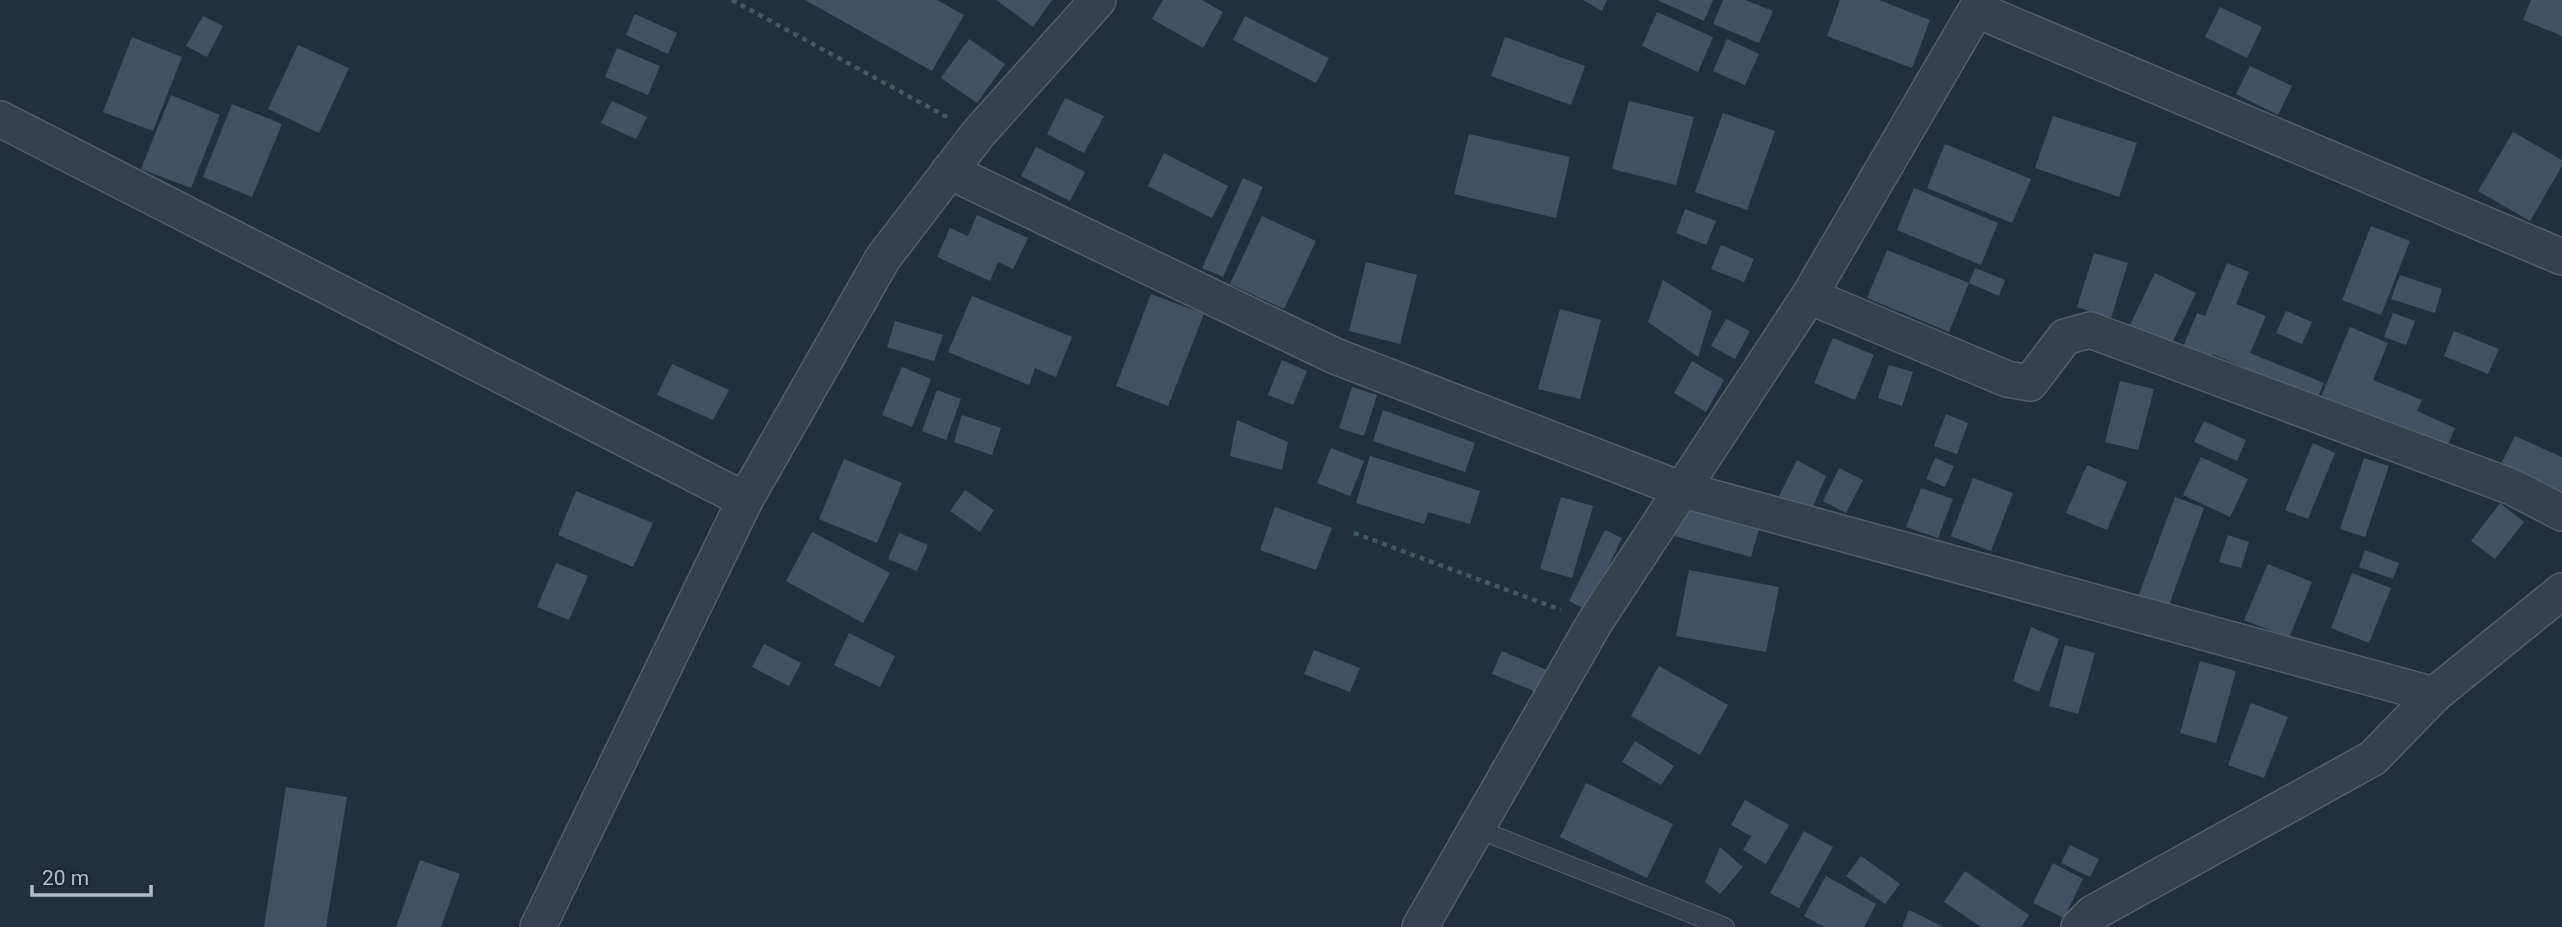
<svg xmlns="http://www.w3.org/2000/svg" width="2562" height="927" viewBox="0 0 2562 927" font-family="Roboto,sans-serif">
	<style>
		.building { fill: #435262 }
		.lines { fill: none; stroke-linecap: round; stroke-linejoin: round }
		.lane-casing { stroke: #545f6c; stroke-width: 20 }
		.street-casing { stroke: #545f6c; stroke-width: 38 }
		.path { stroke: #425b5c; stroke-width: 4.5; stroke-dasharray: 5 5; stroke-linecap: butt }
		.lane { stroke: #36414e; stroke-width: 18 }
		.street { stroke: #36414e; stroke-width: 35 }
	</style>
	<rect width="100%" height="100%" fill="#22303e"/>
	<g class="building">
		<path d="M805,0H937L964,15L932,71Z"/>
		<path d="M996,0H1052L1033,27Z"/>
		<path d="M1163,0H1202L1223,12L1203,48L1152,19Z"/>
		<path d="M1583,0H1607L1602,11Z"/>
		<path d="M1657,0H1713L1704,21Z"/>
		<path d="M1723,0H1745L1773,11L1759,43L1713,24Z"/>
		<path d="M1840,0H1879L1930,20L1912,68L1827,36Z"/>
		<path d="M2531,0H2562V36L2523,20Z"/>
		<path d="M2220,7L2262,27L2247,58L2205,37Z"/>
		<path d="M1657,12L1713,37L1698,72L1642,46Z"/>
		<path d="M635,14L677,33L668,54L626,35Z"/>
		<path d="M203,16L223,26L207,57L186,46Z"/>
		<path d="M1245,16L1329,58L1316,83L1233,40Z"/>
		<path d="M132,37L182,57L153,131L103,112Z"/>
		<path d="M1505,37L1585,66L1571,105L1491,76Z"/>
		<path d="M969,39L1005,64L977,103L941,78Z"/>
		<path d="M1727,39L1759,54L1745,85L1713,71Z"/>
		<path d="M298,45L349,68L319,133L268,109Z"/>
		<path d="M617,48L660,66L648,95L605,77Z"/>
		<path d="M2250,66L2292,86L2278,115L2236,94Z"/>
		<path d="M171,95L220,115L191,188L141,169Z"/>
		<path d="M1065,98L1104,116L1084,153L1047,134Z"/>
		<path d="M612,101L647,117L636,139L601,123Z"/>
		<path d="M1629,101L1694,117L1676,185L1612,169Z"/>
		<path d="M232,104L282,124L252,197L203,177Z"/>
		<path d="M1723,113L1775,131L1747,210L1695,192Z"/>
		<path d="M2053,116L2137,143L2119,197L2035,168Z"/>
		<path d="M2513,132L2562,160V166L2530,221L2478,191Z"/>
		<path d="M1469,134L1570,157L1556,218L1454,194Z"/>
		<path d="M1945,144L2031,179L2012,223L1927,188Z"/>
		<path d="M1036,147L1085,172L1070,201L1021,176Z"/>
		<path d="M1164,153L1228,186L1212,218L1148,186Z"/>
		<path d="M1243,178L1263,187L1223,277L1202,268Z"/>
		<path d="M1914,188L1998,223L1981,265L1897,230Z"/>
		<path d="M1685,209L1716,221L1706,245L1676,233Z"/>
		<path d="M977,215L1028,238L1013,269L998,262L990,281L937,257L950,228L968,236Z"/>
		<path d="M1262,216L1316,241L1284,309L1230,284Z"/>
		<path d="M2371,226L2410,241L2381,315L2342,300Z"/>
		<path d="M1721,245L1754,259L1744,282L1711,269Z"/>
		<path d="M1887,250L1969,283L1975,268L2005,280L1999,296L1969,283L1949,332L1867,298Z"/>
		<path d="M2094,253L2128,263L2111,318L2077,307Z"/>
		<path d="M1366,262L1417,275L1400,344L1349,331Z"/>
		<path d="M2227,263L2249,272L2236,304L2266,316L2250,353L2324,383L2314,406L2241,376L2244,367L2212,354L2208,363L2181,352L2197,313L2205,316Z"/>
		<path d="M2155,273L2196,293L2168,351L2127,331Z"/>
		<path d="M2400,275L2442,289L2435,313L2391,299Z"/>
		<path d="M1663,280L1712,311L1698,357L1648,322Z"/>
		<path d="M1151,294L1204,314L1168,406L1116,386Z"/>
		<path d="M972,296L1072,337L1056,377L1035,368L1029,385L948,352Z"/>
		<path d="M1560,309L1601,320L1580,399L1538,389Z"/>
		<path d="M2286,311L2312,322L2302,344L2276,333Z"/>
		<path d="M2393,313L2415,321L2406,345L2384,337Z"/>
		<path d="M1726,319L1750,331L1735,359L1711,346Z"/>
		<path d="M895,321L943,335L934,361L887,347Z"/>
		<path d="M2350,327L2388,343L2373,380L2422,400L2417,411L2455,428L2445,451L2320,399Z"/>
		<path d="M2454,331L2499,349L2488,374L2444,356Z"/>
		<path d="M1833,338L1874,355L1855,400L1814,383Z"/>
		<path d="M1282,360L1307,371L1293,405L1268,395Z"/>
		<path d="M1692,361L1724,380L1706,412L1674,393Z"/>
		<path d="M672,364L729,390L713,420L657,395Z"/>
		<path d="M1889,365L1913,372L1902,406L1878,398Z"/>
		<path d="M902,367L931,379L912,427L882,415Z"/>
		<path d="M2120,381L2154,389L2138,450L2105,442Z"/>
		<path d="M1352,387L1377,395L1364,436L1339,428Z"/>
		<path d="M937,390L961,399L946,440L922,431Z"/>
		<path d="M1383,410L1475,443L1465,472L1373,441Z"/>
		<path d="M1946,414L1968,423L1957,454L1934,446Z"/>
		<path d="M962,415L1001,428L992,455L954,442Z"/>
		<path d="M1237,420L1288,442L1282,470L1230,456Z"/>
		<path d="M2204,421L2246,440L2237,461L2194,442Z"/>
		<path d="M2515,436L2562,457V493L2501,464Z"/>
		<path d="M2313,443L2335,453L2308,519L2285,510Z"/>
		<path d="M1331,448L1364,461L1350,496L1317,483Z"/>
		<path d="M1370,456L1480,491L1470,524L1428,512L1424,524L1356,503Z"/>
		<path d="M2201,457L2248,479L2230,517L2183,495Z"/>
		<path d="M1935,458L1954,466L1945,487L1926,479Z"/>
		<path d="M2364,458L2389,466L2365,537L2340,529Z"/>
		<path d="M844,459L902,483L877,543L819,519Z"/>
		<path d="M1797,460L1826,476L1810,513L1778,498Z"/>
		<path d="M2087,465L2127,482L2107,530L2066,513Z"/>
		<path d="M1839,468L1863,480L1846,513L1823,501Z"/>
		<path d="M1973,478L2013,493L1991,551L1951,536Z"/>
		<path d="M1921,488L1953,499L1938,538L1906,527Z"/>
		<path d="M965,490L994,510L980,532L950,511Z"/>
		<path d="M576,491L653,523L633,567L558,535Z"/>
		<path d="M1561,497L1593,506L1572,578L1540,569Z"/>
		<path d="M2175,497L2204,508L2168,608L2138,597Z"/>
		<path d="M2500,503L2524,522L2495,559L2471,541Z"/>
		<path d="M1683,504L1760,525L1751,557L1674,536Z"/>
		<path d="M1275,507L1332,528L1316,570L1260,550Z"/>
		<path d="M1605,530L1622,538L1587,610L1569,601Z"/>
		<path d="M812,532L890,573L863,623L786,581Z"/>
		<path d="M899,533L928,545L917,571L888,559Z"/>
		<path d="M2228,535L2249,542L2241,568L2219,562Z"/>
		<path d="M2365,550L2399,563L2393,579L2359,567Z"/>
		<path d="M556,563L588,576L569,620L537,607Z"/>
		<path d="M2268,564L2312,582L2289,638L2244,620Z"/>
		<path d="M1689,570L1779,587L1766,652L1676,636Z"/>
		<path d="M2352,573L2391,588L2369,643L2331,628Z"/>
		<path d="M2031,627L2059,639L2039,692L2013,681Z"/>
		<path d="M849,633L895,656L880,687L834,665Z"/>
		<path d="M764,644L801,663L789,686L752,667Z"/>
		<path d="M2065,645L2095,653L2078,714L2049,706Z"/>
		<path d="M1314,650L1360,668L1350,692L1304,674Z"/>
		<path d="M1502,651L1556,674L1546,696L1492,674Z"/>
		<path d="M2200,661L2236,671L2216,743L2180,733Z"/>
		<path d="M1659,666L1728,705L1700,755L1631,716Z"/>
		<path d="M2251,703L2288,717L2264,778L2228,765Z"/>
		<path d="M1635,741L1674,766L1661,785L1622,762Z"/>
		<path d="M1586,783L1673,824L1647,878L1560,837Z"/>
		<path d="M286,787L347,797L326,927H264Z"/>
		<path d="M1745,800L1789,825L1766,864L1743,850L1751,836L1731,825Z"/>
		<path d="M1804,831L1833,847L1799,908L1770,893Z"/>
		<path d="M2070,845L2099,859L2090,877L2061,863Z"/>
		<path d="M1720,847L1743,867L1720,894L1705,882Z"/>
		<path d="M1861,856L1900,884L1885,904L1846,876Z"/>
		<path d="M420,860L460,874L441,927H396Z"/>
		<path d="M2053,863L2083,879L2064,918L2033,903Z"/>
		<path d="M1965,871L2029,915L2021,927H1981L1944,902Z"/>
		<path d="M1826,876L1876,904L1864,927H1824L1804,916Z"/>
		<path d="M1909,910L1944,927H1902Z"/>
	</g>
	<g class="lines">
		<g class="lane-casing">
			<path id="lane" d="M1475,828L1725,927"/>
		</g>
		<g class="street-casing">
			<g id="street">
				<path d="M1977,10L2562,257"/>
				<path d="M0,119L745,500"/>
				<path d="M949,171L1335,356L1680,489L2434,695"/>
				<path d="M1809,296L2007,379L2030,383L2065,337L2090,330L2512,487L2562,513"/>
				<path d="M538,927L745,500L883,258L978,134L1098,0"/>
				<path d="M1420,927L1595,622L1809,296L1982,0"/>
				<path d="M2079,927L2093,913L2373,758L2434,695L2562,591"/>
			</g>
		</g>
		<g class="path">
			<path d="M732,0L947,117"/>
			<path d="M1354,533L1561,610"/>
		</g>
		<use href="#lane" class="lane"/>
		<use href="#street" class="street"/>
	</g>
	<path d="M32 885v10h119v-10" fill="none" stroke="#b2bcc9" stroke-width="3.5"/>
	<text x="42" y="885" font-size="21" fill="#b2bcc9" stroke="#1c2733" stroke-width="5" paint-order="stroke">20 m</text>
</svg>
